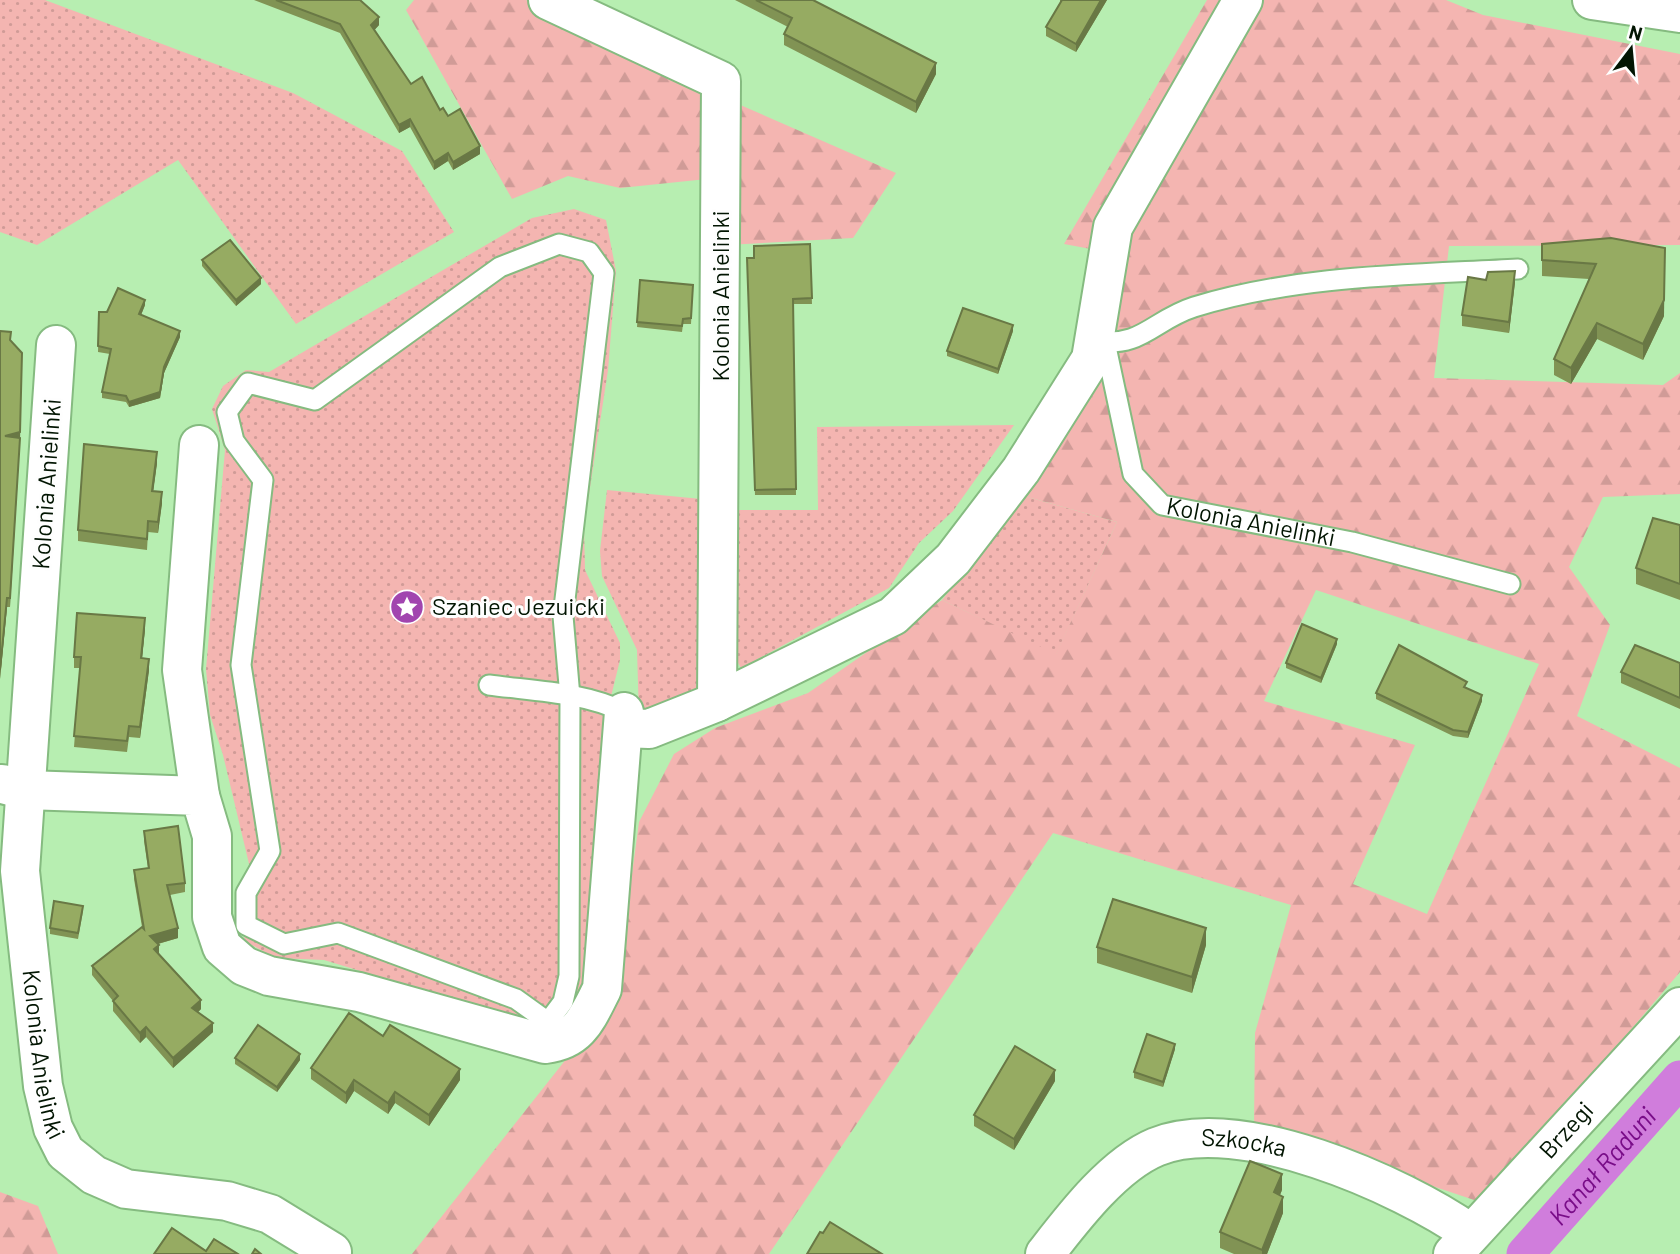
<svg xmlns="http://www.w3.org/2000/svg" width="1680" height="1254" viewBox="0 0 1680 1254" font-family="Barlow,sans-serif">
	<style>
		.grass { fill: url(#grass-dots) }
		.forest { fill: url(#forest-firs); fill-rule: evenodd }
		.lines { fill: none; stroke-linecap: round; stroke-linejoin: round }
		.canal { stroke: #d07ddc; stroke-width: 37 }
		.lane-casing { stroke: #85bb80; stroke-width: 23 }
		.street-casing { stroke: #85bb80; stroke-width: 42 }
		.secondary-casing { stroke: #85bb80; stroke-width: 42 }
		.lane { stroke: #fff; stroke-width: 19 }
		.street { stroke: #fff; stroke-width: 38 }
		.secondary { stroke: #fff; stroke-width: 38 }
		.wall { fill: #819354 }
		.shaded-wall { fill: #697845 }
		.building { fill: #96ab62; stroke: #697845; stroke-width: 2 }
		.labels { text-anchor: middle; stroke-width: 6; stroke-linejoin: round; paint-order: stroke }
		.street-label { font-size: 24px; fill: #021502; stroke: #fefefe }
		.poi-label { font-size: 24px; fill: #021502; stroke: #fefefe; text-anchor: start }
		.water-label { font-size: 26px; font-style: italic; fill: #790d88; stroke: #fefefe }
	</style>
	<defs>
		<pattern id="grass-dots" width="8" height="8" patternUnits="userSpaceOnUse" patternTransform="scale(1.75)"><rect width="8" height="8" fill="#f4b5b1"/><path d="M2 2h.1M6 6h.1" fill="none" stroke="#d09b97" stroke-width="1.8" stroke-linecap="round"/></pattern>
		<pattern id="forest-firs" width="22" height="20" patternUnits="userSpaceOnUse" patternTransform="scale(1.75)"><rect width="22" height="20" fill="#f4b5b1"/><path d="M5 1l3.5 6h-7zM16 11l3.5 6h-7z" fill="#d09b97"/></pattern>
	</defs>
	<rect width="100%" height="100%" fill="#b7eeb1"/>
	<g class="grass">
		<path d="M0,0H45L293,93L402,151L454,232L296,324L178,160L37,245L0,232Z"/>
		<path d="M574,209L606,220L616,271L608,370L584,527L585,570L620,643V660L603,729L590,984L572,1022L526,1021L324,960L276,958L246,942L236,916L250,868L223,755L210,715L206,669L225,450L212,409L223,386L246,370L269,372L532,218Z"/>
		<path d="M1014,425L953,511L919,543L889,588L741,668L730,649V510H818L817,427Z"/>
		<path d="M607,490L712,500L706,689L639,716L637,650L602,576L600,551Z"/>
		<path d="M1024,496L1117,522L1056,655L942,600Z"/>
	</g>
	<g class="forest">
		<path d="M414,0H526L634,49L702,85L707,179L620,188L568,176L512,199L406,10Z"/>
		<path d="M1207,0H1446L1483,15L1680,54V245L1449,246L1434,378L1663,385L1680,373V494L1603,497L1569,567L1610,625L1577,716L1680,768V972L1483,1203L1254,1126L1255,1033L1291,905L1053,833L769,1254H412L567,1058L601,1034L617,986L639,822L674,754L715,728L808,693L942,600L1056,654L1117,522L1024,496L1092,385L1121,300L1123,255L1064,244ZM1316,590L1539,664L1427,914L1353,884L1415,745L1264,701Z"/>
		<path d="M738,104L896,173L853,238L727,245Z"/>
		<path d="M0,1192L38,1206L58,1254H0Z"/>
	</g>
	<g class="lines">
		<path class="canal" id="s1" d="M1525,1254L1680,1079"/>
		<g class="lane-casing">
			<g id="lane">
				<path d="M559,244L589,252L604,273L563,616L570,697L569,976L563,1002L548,1022L516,999L338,933L284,944L246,925V893L270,851L241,665L263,480L234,441L227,412L248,383L315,400L500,267Z"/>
				<path d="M1096,341C1142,348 1153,320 1194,307C1298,275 1410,275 1518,269"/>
				<path id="s2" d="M1105,342L1133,474L1162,505L1352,542L1510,584"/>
				<path d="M489,685C533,691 584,692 624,712"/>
			</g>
		</g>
		<g class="street-casing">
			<g id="street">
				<path d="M548,0L721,81L717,702"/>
				<path id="s3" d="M56,345L20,871L43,1086L53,1128L65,1152L94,1175L126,1189L227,1201L270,1214L332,1252"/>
				<path d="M199,445L182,670L200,796"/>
				<path d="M623,728L649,729L717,702L893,616L953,559L1021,470L1091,359L1113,227L1243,0"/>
				<path d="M2,784L26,790L200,796L212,836V917L222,947L244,966L269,976L359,992L545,1044C580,1040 587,1018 602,989L624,712"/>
				<path id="s4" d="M1045,1254C1073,1218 1113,1165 1156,1147C1239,1113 1400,1184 1470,1233"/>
				<path id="s5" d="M1453,1254L1680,1007"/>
			</g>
		</g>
		<g class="secondary-casing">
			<path id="secondary" d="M1592,0L1680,13"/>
		</g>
		<use href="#lane" class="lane"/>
		<use href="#street" class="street"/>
		<use href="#secondary" class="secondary"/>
	</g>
	<g class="wall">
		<path d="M254,0H360L379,25L374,30L411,84L448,116L480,154L453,170L448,161L434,170L410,127L399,133L340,33Z"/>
		<path d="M735,0H813L936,74L916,113L784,45V34L788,27Z"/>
		<path d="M1060,0H1107L1076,52L1046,36V27L1060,3Z"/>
		<path d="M1611,238L1664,316L1643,360L1597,339L1571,384L1554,375V359L1589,279L1542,276V244Z"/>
		<path d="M810,244L812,304H793L796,495H755L747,264L754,258Z"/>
		<path d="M202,260L261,284L236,306L202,266Z"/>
		<path d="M640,280L693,285L691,324H683L682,332L637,327Z"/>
		<path d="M1486,280L1515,282L1509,333L1462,326V315Z"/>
		<path d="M145,305L141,315L180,337L164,373L160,398L129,407L126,402L102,398V392L110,354L98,352L99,312Z"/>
		<path d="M1013,331L998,374L947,356V351Z"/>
		<path d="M11,332L10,607H7L0,679Z"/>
		<path d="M157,463L153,491L162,503L158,533L148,532L147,550L78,541V530Z"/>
		<path d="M1680,525V600L1636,584V568Z"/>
		<path d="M145,629L142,658L149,670L140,738L129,737L127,752L74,747L80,668H74V657Z"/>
		<path d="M1337,644L1321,683L1286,668V663Z"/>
		<path d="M1680,663V709L1621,683V672Z"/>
		<path d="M1467,687L1466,688L1482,701L1468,738L1453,736L1376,699V693Z"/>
		<path d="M144,831L185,883V892L170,895L178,938L158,944L159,955L201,1009L198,1012L213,1032L173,1068L146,1037L140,1043L113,1011V1001L92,975V966L142,927L134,879V870L148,868L144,841Z"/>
		<path d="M83,911L78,939L50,934V928Z"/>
		<path d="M1206,945L1192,993L1097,963V947Z"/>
		<path d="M383,1036L460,1080L429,1126L395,1103L388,1114L354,1091L346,1104L311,1079V1068Z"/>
		<path d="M1175,1049L1163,1087L1134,1078V1072Z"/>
		<path d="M235,1058L300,1060L277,1092L235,1064Z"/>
		<path d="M1055,1081L1014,1150L974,1126V1115Z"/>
		<path d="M1282,1190L1280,1195L1283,1213L1267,1254H1234L1220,1248V1232Z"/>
	</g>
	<g class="shaded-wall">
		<path d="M1101,0H1107L1076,52V44Z"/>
		<path d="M379,17V25L371,34V25Z"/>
		<path d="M936,63V74L916,113V102Z"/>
		<path d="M410,119V127L399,133V125Z"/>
		<path d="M480,146V154L453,170V162Z"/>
		<path d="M448,153V161L434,170V162Z"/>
		<path d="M1665,248L1664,316L1643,360V344Z"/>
		<path d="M1515,271V282L1509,333V322Z"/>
		<path d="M261,278V284L236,306V300Z"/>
		<path d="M145,300V305L139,320V314Z"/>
		<path d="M1597,323V339L1571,384V368Z"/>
		<path d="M1013,325V331L998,374V369Z"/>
		<path d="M180,331V337L164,373L160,398L129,407V402Z"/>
		<path d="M22,353L20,441L10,607L5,445Z"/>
		<path d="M157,452V463L152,501V491Z"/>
		<path d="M162,492V503L158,533V522Z"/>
		<path d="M7,598V607L0,679V670Z"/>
		<path d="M145,618V629L141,669V658Z"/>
		<path d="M1337,639V644L1321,683V678Z"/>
		<path d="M149,659V670L140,738V727Z"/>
		<path d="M1482,695V701L1468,738V732Z"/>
		<path d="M178,928V938L150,946V936Z"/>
		<path d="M1206,928V945L1192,993V977Z"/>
		<path d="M159,945V955L154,949Z"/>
		<path d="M201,1000V1009L192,1018V1008Z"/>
		<path d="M213,1023V1032L173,1068V1058Z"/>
		<path d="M146,1027V1037L140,1043V1033Z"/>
		<path d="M1175,1044V1049L1163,1087V1082Z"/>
		<path d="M300,1054V1060L277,1092V1087Z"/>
		<path d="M460,1069V1080L429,1126V1115Z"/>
		<path d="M1055,1070V1081L1014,1150V1139Z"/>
		<path d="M354,1080V1091L346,1104V1093Z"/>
		<path d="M395,1092V1103L388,1114V1103Z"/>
		<path d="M1282,1174V1190L1274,1208V1192Z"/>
		<path d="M1283,1197V1213L1267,1254H1262V1250Z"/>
	</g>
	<g class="building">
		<path d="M276,0H360L379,17L371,25L411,84L422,77L440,110L443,108L448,116L460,109L480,146L453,162L448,153L434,162L410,119L399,125L340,24Z"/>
		<path d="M756,0H813L936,63L916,102L784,34L792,18Z"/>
		<path d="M1062,0H1101L1076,44L1046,27Z"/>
		<path d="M1611,238L1665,248L1664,300L1643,344L1597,323L1571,368L1554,359L1596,264L1542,260V244Z"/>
		<path d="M230,240L261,278L236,300L202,260Z"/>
		<path d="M810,244L812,298L793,299L796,489L755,490L747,258H754V246Z"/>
		<path d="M1515,271L1509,322L1462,315L1468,277L1486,280L1488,272Z"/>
		<path d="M640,280L693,285L691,318L683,319L682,326L637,322Z"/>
		<path d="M118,288L145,300L139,314L180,331L164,367L160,392L129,402L126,396L102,392L111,349L98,346L99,312H107Z"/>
		<path d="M963,308L1013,325L998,369L947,351Z"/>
		<path d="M0,331L11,332L10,340L22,353L20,432L5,436L20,438L10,598H7L0,670Z"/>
		<path d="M84,444L157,452L152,491L162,492L158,522L148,521L147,539L78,530Z"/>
		<path d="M1653,518L1680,525V584L1636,568Z"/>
		<path d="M77,613L145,618L141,658L149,659L140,727L129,726L127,741L74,736L81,657H74Z"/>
		<path d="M1302,624L1337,639L1321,678L1286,663Z"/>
		<path d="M1399,645L1467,682L1464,687L1482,695L1468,732L1453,730L1376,693Z"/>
		<path d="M1635,645L1680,663V698L1621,672Z"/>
		<path d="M178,826L185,883L167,885L178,928L150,936L159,945L154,949L201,1000L192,1008L213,1023L173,1058L146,1027L140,1033L113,1001L118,996L92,966L142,927L144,929L134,870L149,868L144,831Z"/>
		<path d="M1113,899L1206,928L1192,977L1097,947Z"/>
		<path d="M54,901L83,906L78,933L50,928Z"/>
		<path d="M349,1013L383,1036L390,1025L460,1069L429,1115L395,1092L388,1103L354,1080L346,1093L311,1068Z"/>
		<path d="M258,1025L300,1054L277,1087L235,1058Z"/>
		<path d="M1147,1034L1175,1044L1163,1082L1134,1072Z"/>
		<path d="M1015,1046L1055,1070L1014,1139L974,1115Z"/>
		<path d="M1250,1161L1282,1174L1274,1192L1283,1197L1262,1250L1220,1232Z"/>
		<path d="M830,1222L882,1254H807L820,1232L823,1233Z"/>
		<path d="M172,1228L206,1251L214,1239L238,1254H154Z"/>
		<path d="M255,1249L261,1254H252Z"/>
	</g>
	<defs>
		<g id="sight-disc" transform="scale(1.75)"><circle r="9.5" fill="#a145af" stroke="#fefefe"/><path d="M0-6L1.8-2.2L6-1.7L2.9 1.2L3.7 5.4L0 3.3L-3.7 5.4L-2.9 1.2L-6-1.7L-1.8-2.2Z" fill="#fff"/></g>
	</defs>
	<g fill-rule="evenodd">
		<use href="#sight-disc" x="407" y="607"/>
	</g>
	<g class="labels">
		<g class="street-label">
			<text transform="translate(721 296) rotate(-90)" y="8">Kolonia Anielinki</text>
			<text transform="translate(47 484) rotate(-86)" y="8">Kolonia Anielinki</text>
			<text dy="8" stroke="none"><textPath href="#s2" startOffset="268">Kolonia Anielinki</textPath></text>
			<text dy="8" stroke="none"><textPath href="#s3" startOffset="712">Kolonia Anielinki</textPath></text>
			<text dy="8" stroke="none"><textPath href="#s5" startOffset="168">Brzegi</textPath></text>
			<text dy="8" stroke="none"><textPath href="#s4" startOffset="245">Szkocka</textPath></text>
		</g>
		<g class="poi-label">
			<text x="432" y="615">Szaniec Jezuicki</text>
		</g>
		<g class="water-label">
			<text dy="9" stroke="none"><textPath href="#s1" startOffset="117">Kanał Raduni</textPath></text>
		</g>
	</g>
	<g transform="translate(1631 49) rotate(16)" stroke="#fefefe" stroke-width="5" paint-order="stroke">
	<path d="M0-5L12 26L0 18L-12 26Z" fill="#021502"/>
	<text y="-10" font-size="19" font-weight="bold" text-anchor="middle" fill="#021502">N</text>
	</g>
</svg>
